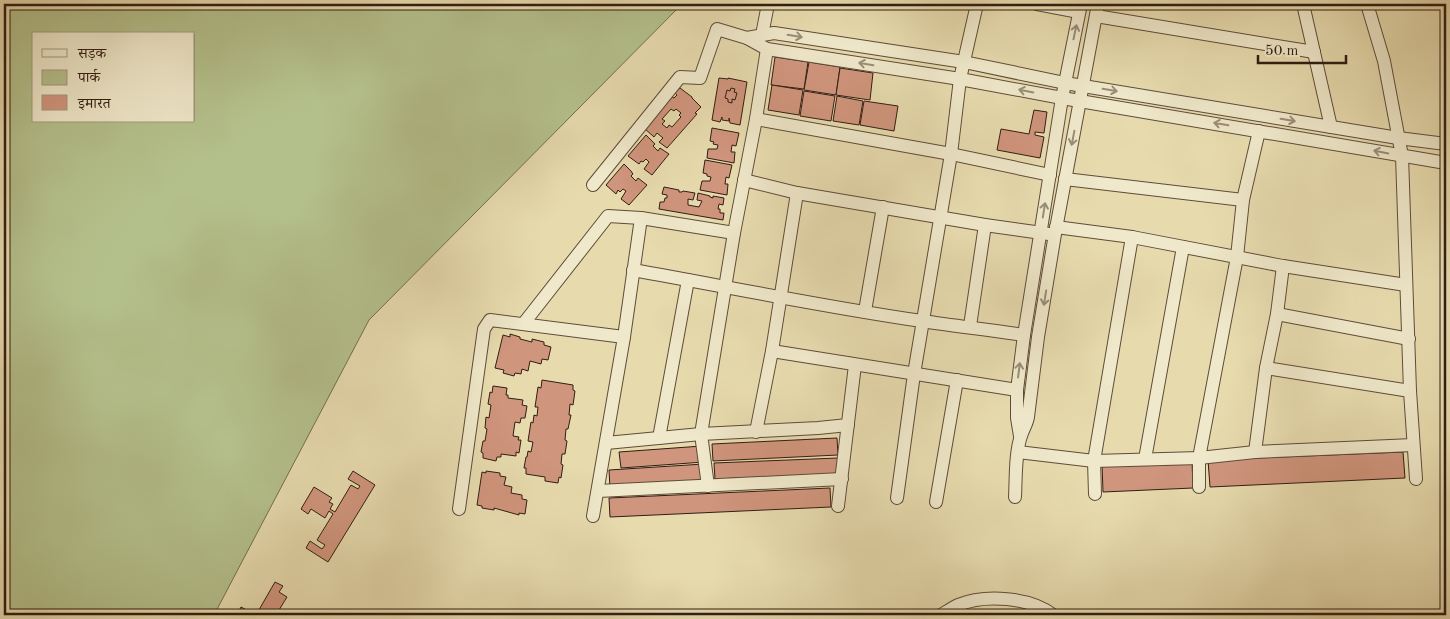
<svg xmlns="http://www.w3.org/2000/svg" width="1450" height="619" viewBox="0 0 1450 619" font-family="'Old Standard TT','Noto Serif Devanagari',serif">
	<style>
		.green { fill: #b4c08b; stroke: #726e4f; fill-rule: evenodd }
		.building { fill: #d0957d; stroke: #311d13; fill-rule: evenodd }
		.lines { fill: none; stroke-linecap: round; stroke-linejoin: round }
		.minor-casing { stroke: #5e4c3a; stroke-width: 14 }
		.minor { stroke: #efe8ca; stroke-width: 12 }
		.oneway { stroke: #9a8d78 }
	</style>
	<rect width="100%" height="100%" fill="#e7dbae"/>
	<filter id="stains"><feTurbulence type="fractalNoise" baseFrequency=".004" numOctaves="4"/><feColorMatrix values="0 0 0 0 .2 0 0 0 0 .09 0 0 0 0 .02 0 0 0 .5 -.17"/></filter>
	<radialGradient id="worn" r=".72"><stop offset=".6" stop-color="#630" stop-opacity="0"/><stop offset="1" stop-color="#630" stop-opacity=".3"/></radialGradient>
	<path class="green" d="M4,4H682L369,320L214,615H4ZM34,34H194V121H34Z"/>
	<g class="building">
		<path d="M775,57L808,62L804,89L771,85Z"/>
		<path d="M809,62L840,67L836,95L804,90Z"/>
		<path d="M840,68L873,73L870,100L836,95Z"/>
		<path d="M719,78L728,79V78L747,82L740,125L730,123L729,118V121L722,120V117L720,122L712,120Z"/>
		<path d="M772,85L803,90L799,115L768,110Z"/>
		<path d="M680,88L692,97V98L701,107L695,113L697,114L667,148L659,142L663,138L657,133L654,137L644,128L672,97L674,98L677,95L675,93ZM671,109L674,111L676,109L681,113L679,115L681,117L672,127L669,125L667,128L662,124L665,121L662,119Z"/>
		<path d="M731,88L735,89L734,92L737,93L735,100L732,99V103L728,102V99L725,98L727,90L730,91Z"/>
		<path d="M804,91L835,96L831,121L800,116Z"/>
		<path d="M837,96L863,101L859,125L833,121Z"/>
		<path d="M864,101L898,106L894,131L860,125Z"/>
		<path d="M1034,110L1047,112L1044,133L1035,132V135L1044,137L1040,158L997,150L1001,129L1029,134Z"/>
		<path d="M712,128L739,133L736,146L732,145L731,152H735L734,163L707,158L708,149H717L718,145L713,144L714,142L710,141Z"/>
		<path d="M646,135L655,144L653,146L658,151L660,148L669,154L652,175L644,169L649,162L646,159L643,162L641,161L639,164L628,156Z"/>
		<path d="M705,160L732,165L729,178L726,177L725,184H728L727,195L700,190L702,181H710L711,177L707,176V174L703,173Z"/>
		<path d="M624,164L631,171L633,174L631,176L636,181L638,178L647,185L629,205L621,199L626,191L623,189L620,192L618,190L616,194L606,185Z"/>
		<path d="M664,187L679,190V192H682L683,191L695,193L693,200L688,199V205L699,207L702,201L697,200L698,193L710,196V197L713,198V196L724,198L723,205L719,204L718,209H720V213H724L723,220L659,209L660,202H664L665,198H667V195L662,194Z"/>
		<path d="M510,334L520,337V339L532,342V339L544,342V345L551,347L548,360L542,359L541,364L530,361L528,371L522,369L521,374L515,373L514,376L503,373L504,370L495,368L503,335L510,337Z"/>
		<path d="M542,380L573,385V390L575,391L573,405L570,404L569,415H571L568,429H566L565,440L567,441L565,454H562L561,464L563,465L561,478L559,477L558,483L545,481V477L526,474V468H524L526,457H527L528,451L531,452L533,442L528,441L531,422L533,423L534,415L537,416L538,407H535L538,387L541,388Z"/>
		<path d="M493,386L507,388L506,395H508V398L523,400L522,405L527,406L525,418H521L520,423L515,422L513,436L519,437L518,440H521L519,453L516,452V456L501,454V457H497L496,461L483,458V453L481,452L483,441H485L487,429L485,428L486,417L489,418L491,405L488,404L490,392L492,393Z"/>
		<path d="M837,438L838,455L713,461L712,444Z"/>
		<path d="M702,446L704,462L621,468L619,452Z"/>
		<path d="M1403,452L1405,478L1210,487L1208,460Z"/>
		<path d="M838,458L839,474L715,479L714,463Z"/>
		<path d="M1192,460L1193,488L1103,492L1102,464Z"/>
		<path d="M704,464L705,482L610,488L609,470Z"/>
		<path d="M353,471L375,485L328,562L306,548L310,541L322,549L325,545L317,540L333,514L329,511L325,518L311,509L308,514L301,509L314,487L332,498L329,502L333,504L330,509L335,512L351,485L358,489L360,486L348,479Z"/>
		<path d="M486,471L500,473V476L506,477L504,485L512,487L511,493L522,495V499L527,500L525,514L519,513V515L494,508V510L482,508V506L477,505L482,472L486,473Z"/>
		<path d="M830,488L831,507L610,517L609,498Z"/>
		<path d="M275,582L283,586L279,592L287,597L276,615H237L241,607L256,615Z"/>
	</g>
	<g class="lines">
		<g class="minor-casing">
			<g id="minor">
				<path d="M1037,4L1079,12"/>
				<path d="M1303,4L1331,127"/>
				<path d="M1367,4L1384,61L1402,156L1410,391L1416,479"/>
				<path d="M1096,16L1314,52"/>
				<path d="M762,35L768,4"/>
				<path d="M747,38L774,33L964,62L1065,83L1398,138L1446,144"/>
				<path d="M756,119L951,154L1050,175"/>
				<path d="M1065,179L1243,200"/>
				<path d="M744,180L797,193L985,225L1049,234"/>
				<path d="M593,185L680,77L700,78L717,29L747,38L767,49L960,79L1062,98L1446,163"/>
				<path d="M1056,227L1132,237L1283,266L1406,285"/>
				<path d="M633,270C729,287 825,307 922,321C956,326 990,330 1024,335"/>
				<path d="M865,311L883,207"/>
				<path d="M1277,314L1409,339"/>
				<path d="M524,323L608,216L641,218L734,233"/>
				<path d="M970,326L985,225"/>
				<path d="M772,351L1017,390"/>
				<path d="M1266,368L1410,391"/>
				<path d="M756,432L772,351L797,193"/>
				<path d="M1020,436L1017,418V390L1024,335L1062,98L1081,4"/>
				<path d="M659,438L688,280"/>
				<path d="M606,443L701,434L818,428L848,425"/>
				<path d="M1018,452L1094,461L1199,458L1255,452L1413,445"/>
				<path d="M1255,452L1266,368L1277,314L1283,266"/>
				<path d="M1145,459L1183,247"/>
				<path d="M708,486L701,434L734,233L756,119L767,49"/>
				<path d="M1199,487V458L1237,257L1243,200L1259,131"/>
				<path d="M598,491L842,479"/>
				<path d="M1095,494L1094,461L1132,237"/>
				<path d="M1015,497C1016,478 1015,453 1021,436C1023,429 1027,424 1028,417L1038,337L1055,234L1098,4"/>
				<path d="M897,498L914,374L951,154L960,79L977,4"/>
				<path d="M936,502L957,380"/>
				<path d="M838,506L855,365"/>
				<path d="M459,509L484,329L490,320L624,337"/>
				<path d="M593,516L624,337L641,218"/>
				<path d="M941,615C946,612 952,608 958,605C985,594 1030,597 1053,615"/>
			</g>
		</g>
		<use href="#minor" class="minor"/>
	</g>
	<defs><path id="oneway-shaft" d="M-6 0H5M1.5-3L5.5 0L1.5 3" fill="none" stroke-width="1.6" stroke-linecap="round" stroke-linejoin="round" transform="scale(1.25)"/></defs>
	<g class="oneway">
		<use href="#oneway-shaft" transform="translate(1075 32) rotate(-78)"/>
		<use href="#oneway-shaft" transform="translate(795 36) rotate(9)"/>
		<use href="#oneway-shaft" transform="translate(866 64) rotate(-171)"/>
		<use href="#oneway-shaft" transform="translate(1110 90) rotate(9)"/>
		<use href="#oneway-shaft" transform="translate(1026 91) rotate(-169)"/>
		<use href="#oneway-shaft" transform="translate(1288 120) rotate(9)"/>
		<use href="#oneway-shaft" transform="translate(1221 124) rotate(-170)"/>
		<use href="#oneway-shaft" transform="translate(1073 138) rotate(101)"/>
		<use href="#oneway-shaft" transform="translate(1381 152) rotate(-169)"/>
		<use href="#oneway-shaft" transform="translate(1044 210) rotate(-81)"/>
		<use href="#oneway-shaft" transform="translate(1045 298) rotate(99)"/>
		<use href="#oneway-shaft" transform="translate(1019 370) rotate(-83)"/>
	</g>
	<rect width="1450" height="619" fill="none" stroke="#e7dbae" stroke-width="20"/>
	<rect x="5" y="5" width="1440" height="609" fill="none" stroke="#311d13" stroke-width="2.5"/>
	<rect x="10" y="10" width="1430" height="599" fill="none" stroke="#311d13"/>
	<rect x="32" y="32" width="162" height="90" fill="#efe8ca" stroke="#a39781"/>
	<rect x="42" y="49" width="25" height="8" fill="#efe8ca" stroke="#a39781"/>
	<text x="78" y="58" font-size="15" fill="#311d13">सड़क</text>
	<rect x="42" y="70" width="25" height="15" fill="#b4c08b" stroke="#a39781"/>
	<text x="78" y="82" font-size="15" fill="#311d13">पार्क</text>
	<rect x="42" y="95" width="25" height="15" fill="#d0957d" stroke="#a39781"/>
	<text x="78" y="108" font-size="15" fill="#311d13">इमारत</text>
	<path d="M1258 55v8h88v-8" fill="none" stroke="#311d13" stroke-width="2.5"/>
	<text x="1265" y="55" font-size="15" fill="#311d13" stroke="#efe8ca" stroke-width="4" paint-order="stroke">50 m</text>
	<rect width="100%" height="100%" filter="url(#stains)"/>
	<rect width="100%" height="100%" fill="url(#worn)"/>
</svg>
